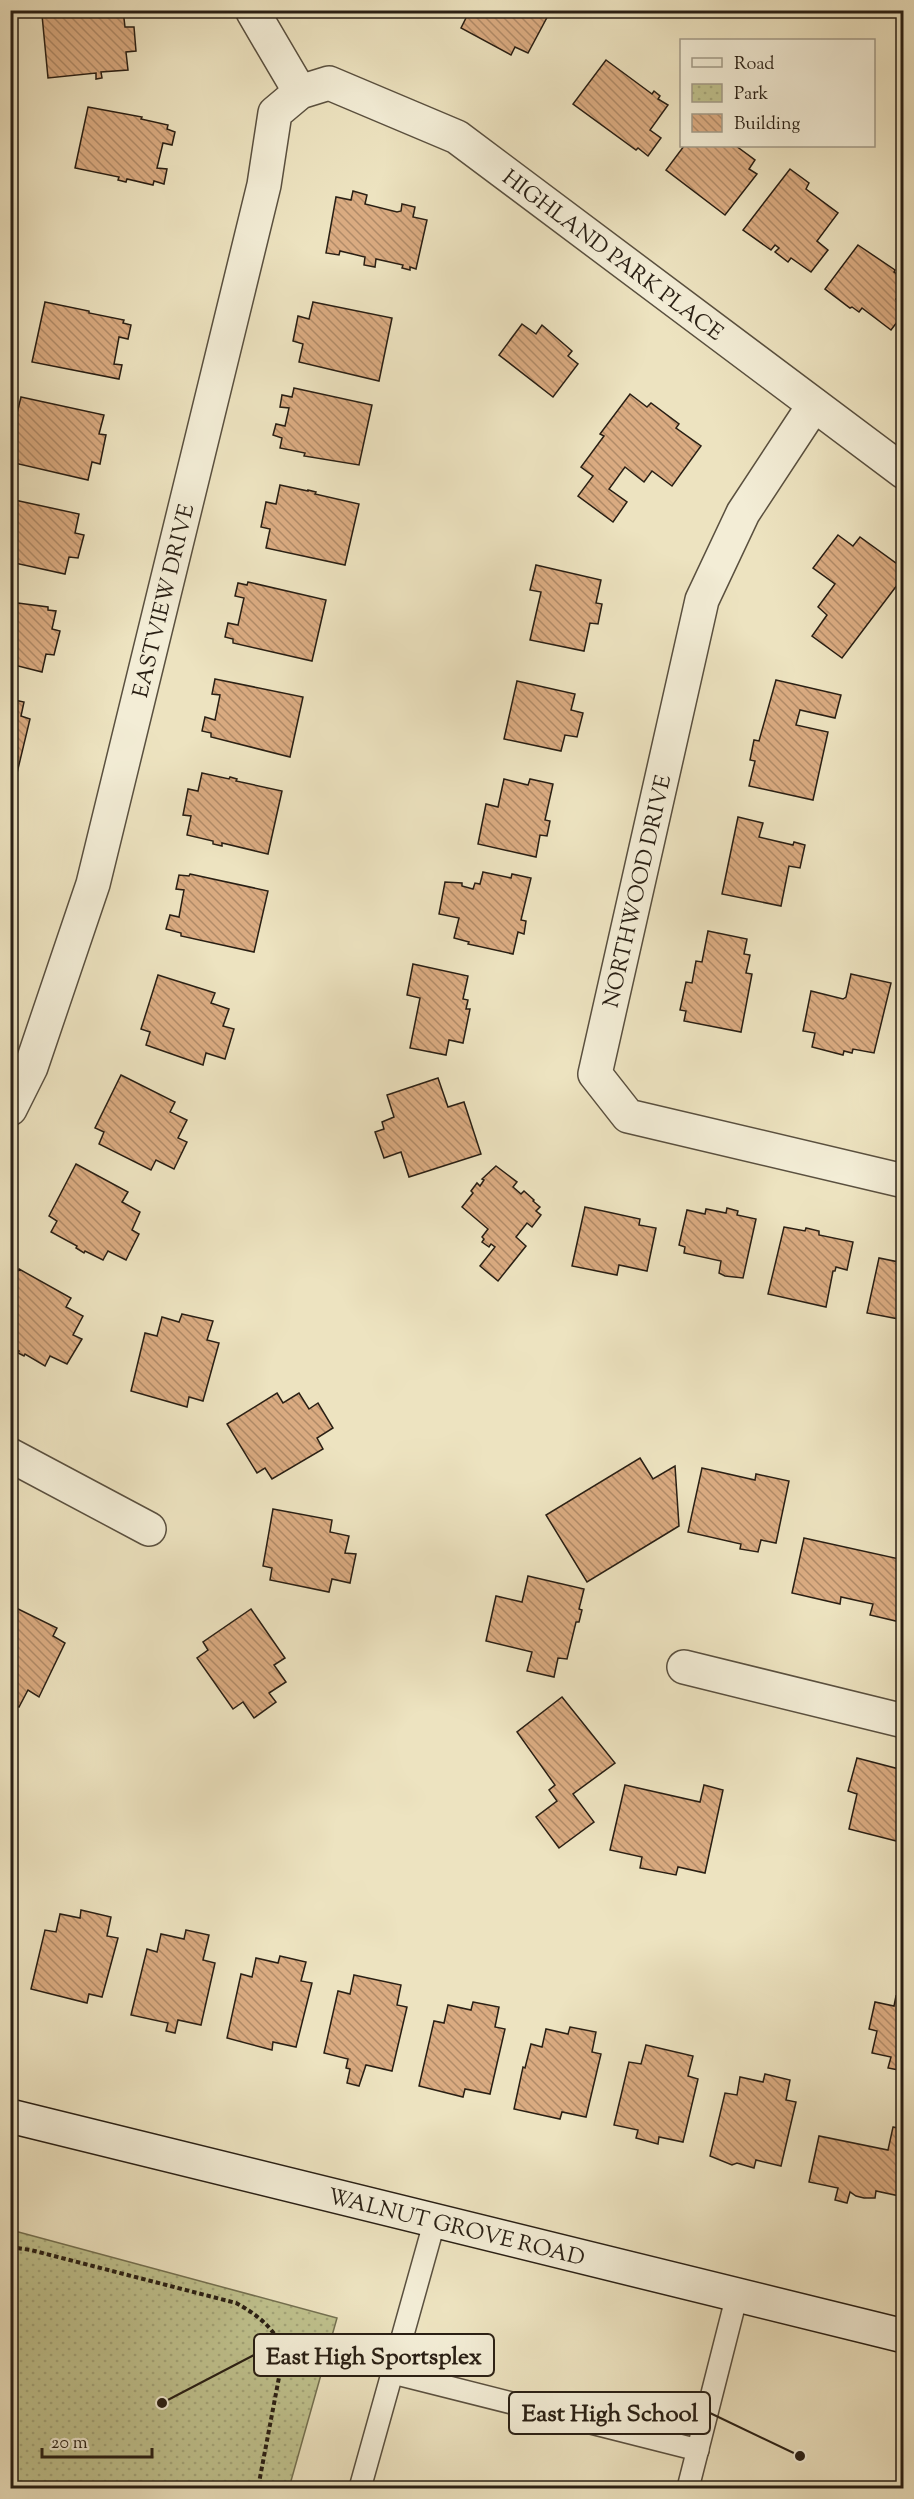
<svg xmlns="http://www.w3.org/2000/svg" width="914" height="2499" viewBox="0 0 914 2499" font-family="'Sorts Mill Goudy',serif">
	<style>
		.park { fill: url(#park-dots); stroke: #747050; stroke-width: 1.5 }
		.building { fill: url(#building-back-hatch); stroke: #291f14; stroke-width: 1.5 }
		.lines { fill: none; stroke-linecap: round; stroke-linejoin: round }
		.lane-casing { stroke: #5a503f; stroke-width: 24 }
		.street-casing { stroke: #5a503f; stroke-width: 36 }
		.secondary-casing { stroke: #291f14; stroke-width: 36 }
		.path { stroke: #291f14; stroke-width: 4; stroke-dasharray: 4.5 3; stroke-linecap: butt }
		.lane { stroke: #f3edd6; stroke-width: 21 }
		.street { stroke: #f3edd6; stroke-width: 33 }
		.secondary { stroke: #f3edd6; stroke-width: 33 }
		.labels { text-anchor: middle; stroke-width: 4.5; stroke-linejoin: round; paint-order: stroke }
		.street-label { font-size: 22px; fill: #291f14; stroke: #f3edd6 }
		.leader { fill: none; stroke: #291f14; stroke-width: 2 }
		.callout-dot { fill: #291f14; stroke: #f3edd6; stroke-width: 2 }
		.callout { fill: #f3edd6; stroke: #291f14; stroke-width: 2 }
		.callout-label { font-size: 24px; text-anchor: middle; font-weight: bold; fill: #291f14 }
	</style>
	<defs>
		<pattern id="park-dots" width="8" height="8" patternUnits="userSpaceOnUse" patternTransform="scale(1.5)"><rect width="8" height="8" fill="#bfc18d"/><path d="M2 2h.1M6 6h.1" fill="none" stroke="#a4a579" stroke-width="1.8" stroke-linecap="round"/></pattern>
		<pattern id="building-back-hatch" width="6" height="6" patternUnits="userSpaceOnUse" patternTransform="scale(1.5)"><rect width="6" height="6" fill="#daab81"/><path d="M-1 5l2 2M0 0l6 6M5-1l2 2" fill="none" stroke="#b18b68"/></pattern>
	</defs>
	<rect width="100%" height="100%" fill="#ede3c0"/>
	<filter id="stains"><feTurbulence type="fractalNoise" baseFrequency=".00333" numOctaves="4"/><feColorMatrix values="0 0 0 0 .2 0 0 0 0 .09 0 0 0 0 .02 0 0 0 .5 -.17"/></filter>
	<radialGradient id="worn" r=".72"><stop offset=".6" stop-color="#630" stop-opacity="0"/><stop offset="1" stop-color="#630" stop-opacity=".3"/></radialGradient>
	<path class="park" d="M11,2230L337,2318L289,2488H11Z"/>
	<g class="building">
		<path d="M109,10H123L125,27H134L136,51L126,52L128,70L101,72L102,78L96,79V73L48,78L42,15Z"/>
		<path d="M470,10H551L528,53L515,47L511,55L461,28Z"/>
		<path d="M606,60L652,94L654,91L660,96L658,99L668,105L650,130L661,138L648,156L638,148L636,150L573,104Z"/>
		<path d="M88,107L142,117L141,119L168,125L167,129L175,132L172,145L163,143L157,168L167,169L164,184L154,181L153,185L127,179L126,182L118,180L119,177L75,168Z"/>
		<path d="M684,146H736L755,160L749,169L757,174L725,215L666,170Z"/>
		<path d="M790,169L809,183L806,189L838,213L817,241L828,250L811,272L791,258L788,262L775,252L779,248L775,245L771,250L743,230Z"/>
		<path d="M353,191L367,195L365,204L397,212L401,211L402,204L415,207L413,217L427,220L416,269L410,267V270L402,268L403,265L376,259L375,267L364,265L365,257L340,251L339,255L326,253L336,197L351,200Z"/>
		<path d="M858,245L895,270L894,272L904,279V289L896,299L904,304V313L891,330L862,308L859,312L852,307L850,308L825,289Z"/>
		<path d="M45,302L89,311V313L124,320L123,323L131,325L128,339L119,337L114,364L122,365L119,379L32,362Z"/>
		<path d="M313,302L392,318L379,381L299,362L303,344L293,341L298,316L309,319Z"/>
		<path d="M522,324L536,334L542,325L572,351L568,356L578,364L553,397L499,355Z"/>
		<path d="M294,388L372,405L359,465L304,456L305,453L280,448L282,438L273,435L276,424L285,426L289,408L280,407L282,395L292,397Z"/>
		<path d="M630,394L647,407L651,403L679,424L676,428L701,446L672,486L652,471L644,482L625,467L609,489L627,502L613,522L578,496L593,476L581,467L604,436L600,434Z"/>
		<path d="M21,397L104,415L99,434L106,435L100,464L92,462L88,480L10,462V442Z"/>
		<path d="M280,485L308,491V490L316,492L315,494L359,504L345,565L266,548L270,529L261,527L266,502L276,504Z"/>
		<path d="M10,499L79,514L75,533L84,535L78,558L69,557L65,574L10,562Z"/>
		<path d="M838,535L853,546L860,537L904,569V576L842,658L812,636L827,615L818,607L835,584L813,568Z"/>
		<path d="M536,565L601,580L596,603L602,604L598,624L590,623L584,651L530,640L541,592L530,590Z"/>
		<path d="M248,582L326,600L312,661L233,643V639L225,637L228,623L238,625L244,598L235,596L238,583L247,585Z"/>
		<path d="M10,602L48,607V610L56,611L52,629L60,631L54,655L46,654L42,672L10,664Z"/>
		<path d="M215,679L303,697L290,757L211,737V733L202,731L205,717L215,720L220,695L212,694Z"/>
		<path d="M776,680L841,695L835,718L800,710L796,725L828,732L813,800L749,786L755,761L750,760L754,740L759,741Z"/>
		<path d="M517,681L575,694L571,710L583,713L577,737L565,735L561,751L504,739Z"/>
		<path d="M10,699L24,702L21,716L30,719L17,773L10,771Z"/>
		<path d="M202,773L229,779L230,777L237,779L236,781L282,791L268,854L222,843V846L213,844V841L187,835L191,816L183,815L188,789L198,791Z"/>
		<path d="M504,779L528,785L530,779L553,784L545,820L550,821L547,836L540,835L536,857L478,844L486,804L498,807Z"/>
		<path d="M738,817L763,823L759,837L793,845L794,842L805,845L800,868L789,866L781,906L722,894Z"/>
		<path d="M483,872L511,878L512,874L531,878L521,920L526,921L524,934L518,932L513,954L468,944L469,942L454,938L459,918L439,914L445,882L462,883V886L473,889L475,883L480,884Z"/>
		<path d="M190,874L268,891L254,952L181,936V933L166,929L170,915L179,917L184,890L176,889L179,875L189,876Z"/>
		<path d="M708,931L747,939L744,954L750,955L746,973L752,974L741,1032L684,1021L686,1011L680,1010L686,982L692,983L696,961L702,962Z"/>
		<path d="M413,964L468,976L463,999L468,1000L466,1009H470L463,1043L449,1040L446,1055L410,1048L420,998L407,995Z"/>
		<path d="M851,974L891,983L874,1053L853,1049L852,1053L844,1051L843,1055L812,1047L815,1033L803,1031L811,991L843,999L846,997Z"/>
		<path d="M158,975L215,993L211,1003L229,1009L223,1026L234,1029L225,1059L206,1053L203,1065L146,1045L150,1032L141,1029Z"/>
		<path d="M904,1040V1069L897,1067Z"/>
		<path d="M121,1075L175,1102L170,1112L187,1120L178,1138L187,1142L174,1169L156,1160L151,1170L99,1144L104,1132L95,1128Z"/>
		<path d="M438,1078L448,1107L464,1102L481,1154L409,1177L401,1152L384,1158L375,1132L384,1129L382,1122L394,1117L387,1095Z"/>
		<path d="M76,1164L128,1192L122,1202L140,1212L132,1230L139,1234L126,1260L108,1251L103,1260L85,1251L84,1253L76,1248L77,1246L51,1232L57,1221L49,1216Z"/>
		<path d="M496,1166L517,1182L513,1187L521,1194L524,1191L534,1200L533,1201L540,1207L536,1211L541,1215L532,1227L527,1223L516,1237L526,1246L498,1281L480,1266L495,1247L491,1244L489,1247L482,1242L484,1239L482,1237L488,1229L462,1207L473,1193L471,1191L477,1183L480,1186L484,1180L482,1179Z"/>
		<path d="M585,1207L640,1219L639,1225L656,1228L647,1271L619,1265L617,1275L572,1266Z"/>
		<path d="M727,1208L738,1211L737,1215L756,1219L743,1278L725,1276L719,1273L721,1261L684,1253L685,1247L679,1245L687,1210L705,1214L706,1209L726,1213Z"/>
		<path d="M784,1227L805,1231L806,1228L819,1231V1235L853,1242L847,1270L836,1267L835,1271H833L826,1307L768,1294Z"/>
		<path d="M900,1255L904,1256V1320L867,1313L879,1258L899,1262Z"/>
		<path d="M19,1269L71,1298L66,1307L83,1316L73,1335L82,1339L67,1364L50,1356L45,1366L25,1354L24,1356L18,1353L19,1351L10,1346V1285Z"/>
		<path d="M182,1314L213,1321L207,1340L219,1343L203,1401L189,1397L187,1407L131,1391L145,1333L157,1336L162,1317L179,1322Z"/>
		<path d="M277,1393L283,1403L299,1393L309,1409L318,1403L333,1428L317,1438L323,1449L272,1479L265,1468L257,1473L227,1424Z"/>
		<path d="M640,1458L653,1479L675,1466L679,1526L587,1582L546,1515Z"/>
		<path d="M702,1468L755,1480L756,1474L789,1481L776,1543L761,1540L758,1552L740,1549L741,1544L688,1532Z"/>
		<path d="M273,1509L332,1520L330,1532L349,1536L345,1553L356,1554L350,1583L332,1579L329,1592L270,1580L272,1568L263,1566Z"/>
		<path d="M804,1538L904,1560V1604L900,1622L870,1615L873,1604L841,1597L840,1604L792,1593Z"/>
		<path d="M528,1576L584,1589L579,1609L582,1610L579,1622H576L567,1659L558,1658L554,1677L527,1671L532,1652L486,1641L496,1596L522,1602Z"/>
		<path d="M10,1605L57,1628L53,1636L65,1643L39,1697L28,1690L19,1707L10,1703Z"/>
		<path d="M251,1609L285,1658L274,1665L286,1682L269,1693L276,1702L254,1718L243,1702L233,1709L197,1658L208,1650L203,1642Z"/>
		<path d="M562,1697L615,1763L573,1794L594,1822L559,1848L536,1817L557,1801L549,1790L555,1785L517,1732Z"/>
		<path d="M857,1758L903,1770L904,1768V1843L849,1829L857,1794L848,1791Z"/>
		<path d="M625,1785L700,1802L704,1785L723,1790L705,1873L678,1867L676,1875L640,1868L642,1857L610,1850Z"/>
		<path d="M81,1910L111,1917L107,1936L118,1938L102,1997L89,1994L87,2003L31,1989L45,1930L56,1932L60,1914L80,1918Z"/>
		<path d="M186,1930L209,1935L203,1960L215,1963L201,2025L178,2020L175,2033L166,2031L168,2023L131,2015L147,1949L157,1952L161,1934L184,1939Z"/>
		<path d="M280,1956L306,1962L301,1981L312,1983L296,2047L273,2042L272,2050L227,2038L241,1974L252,1977L256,1958L278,1963Z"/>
		<path d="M354,1975L401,1985L397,2005L407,2007L392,2071L366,2065L359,2086L347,2083L350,2069L346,2068L348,2059L324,2053L338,1991L350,1994Z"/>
		<path d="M896,1996L904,1998V2071L888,2068L891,2057L872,2053L877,2031L869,2029L875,2002L894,2006Z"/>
		<path d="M473,2002L499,2007L495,2027L505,2029L490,2094L465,2089L463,2097L419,2086L434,2021L444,2023L448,2005L471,2010Z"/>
		<path d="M570,2027L596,2032L592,2052L601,2054L586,2117L562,2112L560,2119L514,2109L523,2067L525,2068L531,2044L542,2047L546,2029L568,2034Z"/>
		<path d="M646,2045L693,2056L688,2076L698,2079L683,2142L659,2137L658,2144L636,2138L638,2130L614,2125L629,2062L641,2064Z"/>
		<path d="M765,2074L790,2080L786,2100L796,2102L781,2166L756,2160L754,2168L737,2163L732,2165L710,2156L725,2093L737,2095L740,2077L763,2082Z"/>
		<path d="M893,2127L904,2129V2197L876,2191L875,2198H864L856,2196L850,2192L847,2203L835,2200L838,2188L809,2182L819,2136L888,2150Z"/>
	</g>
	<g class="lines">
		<g class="lane-casing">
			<g id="lane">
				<path d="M393,2373L698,2450"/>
				<path d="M360,2488L435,2220"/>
				<path d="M688,2488L737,2295"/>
			</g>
		</g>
		<g class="street-casing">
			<g id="street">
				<path d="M253,12L300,92"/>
				<path d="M814,405L743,513L702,600L595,1074L628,1116L904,1181"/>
				<path id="s1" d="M10,1109L31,1067L93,884L264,185L275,113L300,92L329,83L457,137L904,472"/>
				<path d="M10,1455L149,1529"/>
				<path d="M684,1667L904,1721"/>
			</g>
		</g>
		<g class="secondary-casing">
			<g id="secondary">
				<path id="s2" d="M10,2116L904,2336"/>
			</g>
		</g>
		<path class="path" d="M10,2247L31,2250L236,2303C258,2315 274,2328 284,2351L258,2488"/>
		<use href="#lane" class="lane"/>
		<use href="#street" class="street"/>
		<use href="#secondary" class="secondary"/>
	</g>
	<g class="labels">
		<g class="street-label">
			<text dy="8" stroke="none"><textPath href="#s1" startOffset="1430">HIGHLAND PARK PLACE</textPath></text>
			<text dy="8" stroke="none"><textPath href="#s1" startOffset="532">EASTVIEW DRIVE</textPath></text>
			<text transform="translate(636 891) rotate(-77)" y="8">NORTHWOOD DRIVE</text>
			<text dy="8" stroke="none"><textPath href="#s2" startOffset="460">WALNUT GROVE ROAD</textPath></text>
		</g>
	</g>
	<path class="leader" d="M162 2403L254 2355M800 2456L710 2413"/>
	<g class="callout-dot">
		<circle cx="162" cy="2403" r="6"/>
		<circle cx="800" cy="2456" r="6"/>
	</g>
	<g class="callout">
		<rect x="254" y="2334" width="240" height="42" rx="6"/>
		<rect x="509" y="2392" width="201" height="42" rx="6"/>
	</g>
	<g class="callout-label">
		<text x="374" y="2364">East High Sportsplex</text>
		<text x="610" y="2421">East High School</text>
	</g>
	<rect width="914" height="2499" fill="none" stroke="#ede3c0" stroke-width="36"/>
	<rect x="12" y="12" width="890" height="2475" fill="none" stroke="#291f14" stroke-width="3"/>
	<rect x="18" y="18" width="878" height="2463" fill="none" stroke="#291f14" stroke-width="1.5"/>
	<rect x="680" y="39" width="195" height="108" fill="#f3edd6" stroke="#a29b88" stroke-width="1.5"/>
	<rect x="692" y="58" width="30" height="9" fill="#f3edd6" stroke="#a29b88" stroke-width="1.5"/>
	<text x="734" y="69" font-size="18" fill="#291f14">Road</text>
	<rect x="692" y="84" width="30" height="18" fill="url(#park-dots)" stroke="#a29b88" stroke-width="1.5"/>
	<text x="734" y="99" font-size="18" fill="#291f14">Park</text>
	<rect x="692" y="114" width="30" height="18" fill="url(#building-back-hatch)" stroke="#a29b88" stroke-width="1.5"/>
	<text x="734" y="129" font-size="18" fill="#291f14">Building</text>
	<path d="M42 2448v9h110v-9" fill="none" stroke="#291f14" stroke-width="3"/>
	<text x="51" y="2448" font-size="18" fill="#291f14" stroke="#f3edd6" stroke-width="4.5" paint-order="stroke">20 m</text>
	<rect width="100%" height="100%" filter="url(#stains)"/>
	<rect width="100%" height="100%" fill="url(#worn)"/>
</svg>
